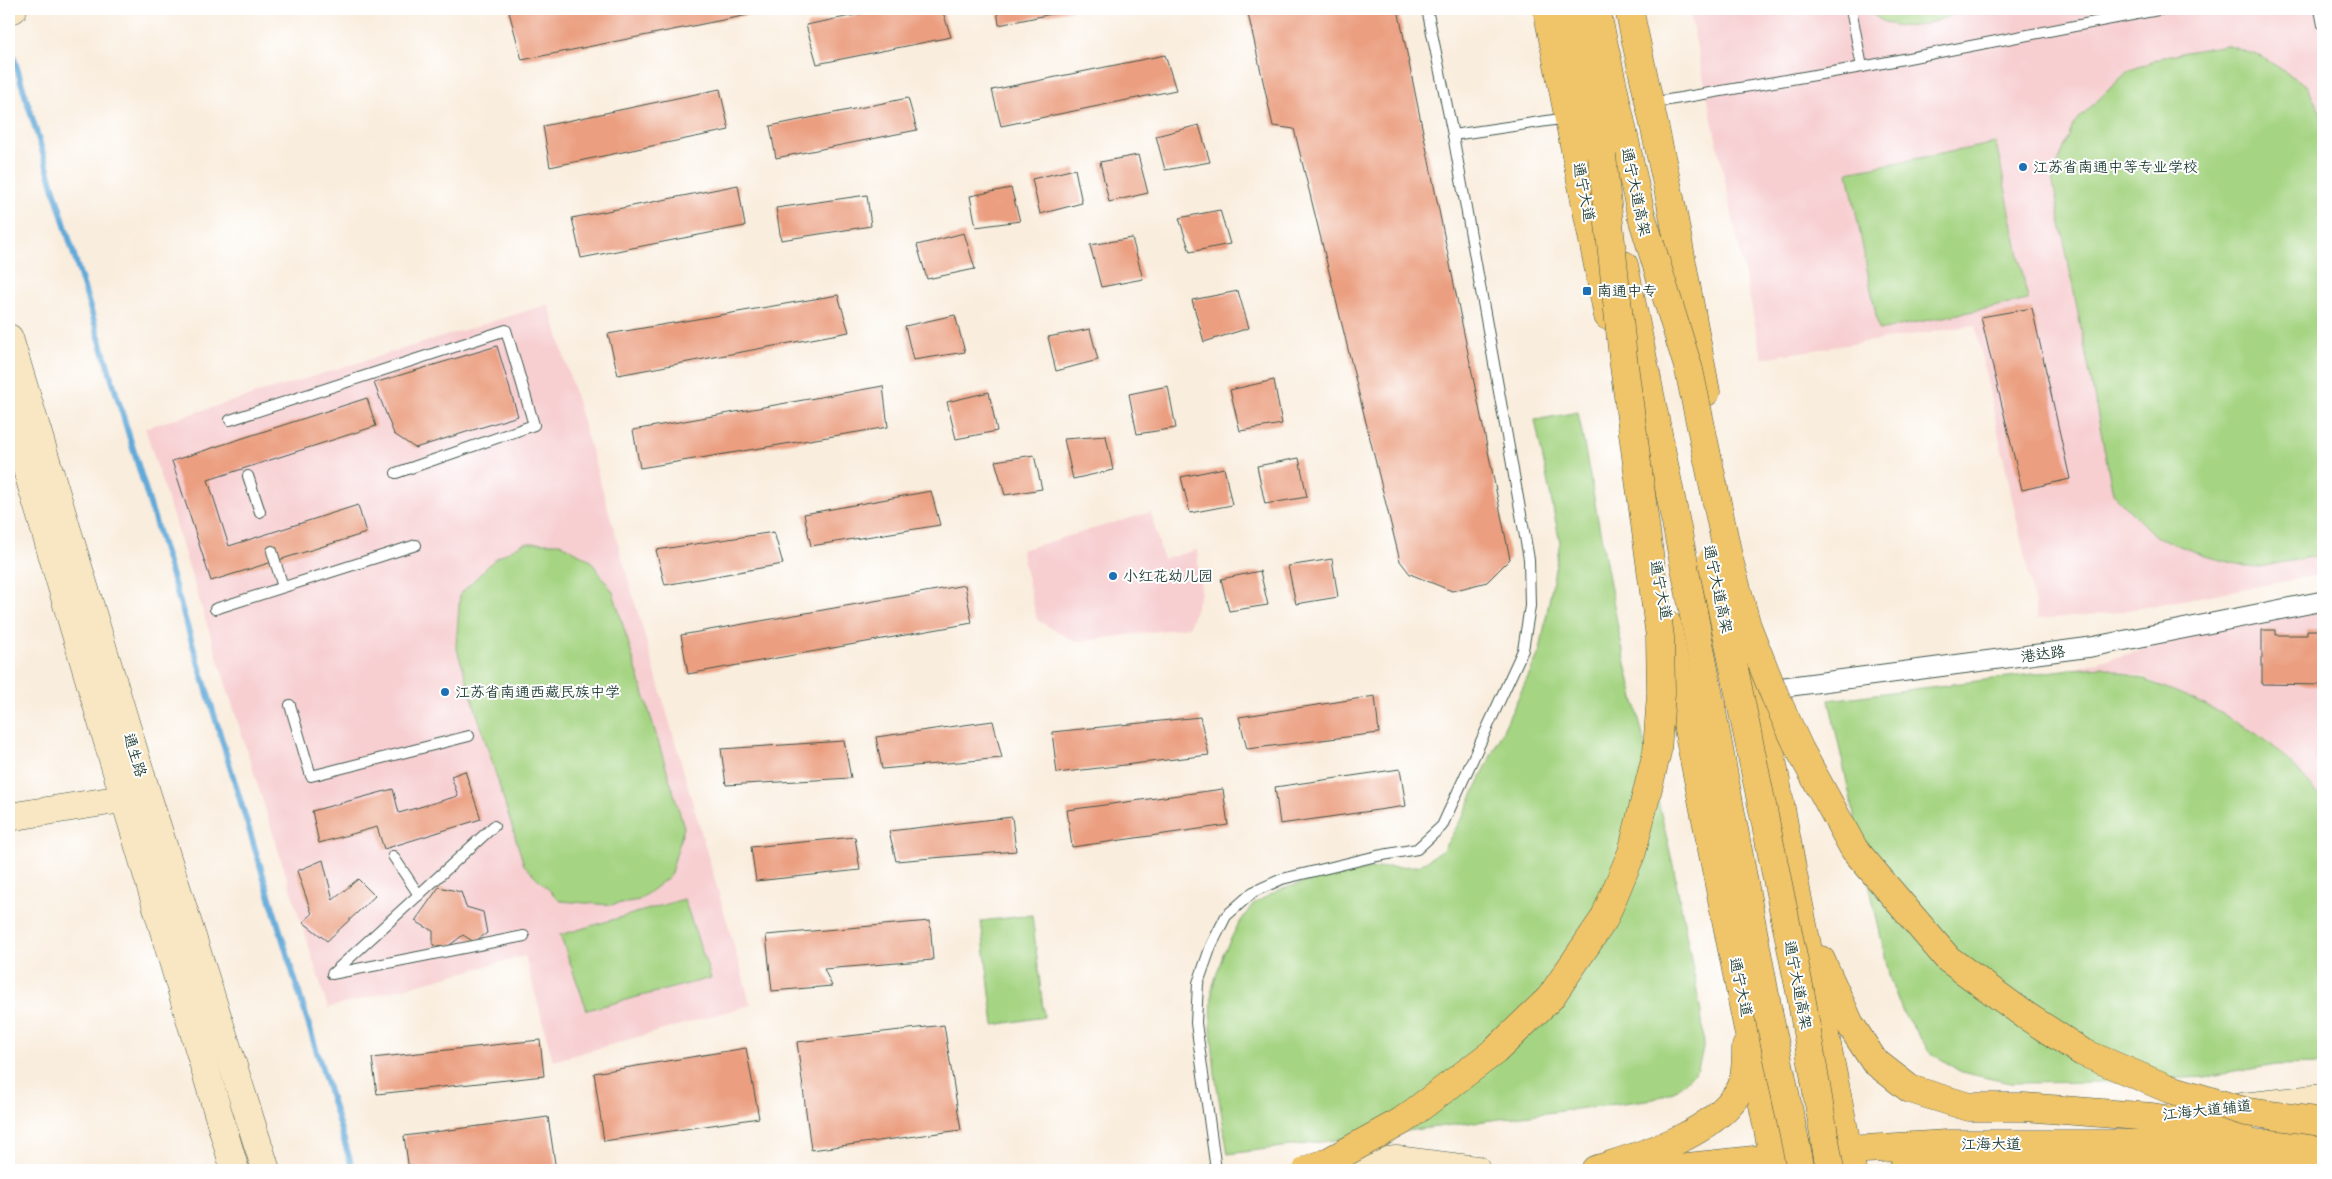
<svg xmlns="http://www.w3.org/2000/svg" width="2332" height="1179" viewBox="0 0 2332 1179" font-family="Mali,'LXGW WenKai TC',sans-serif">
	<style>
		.built { fill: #f7cfd1 }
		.green { fill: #a5d482; stroke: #62885b }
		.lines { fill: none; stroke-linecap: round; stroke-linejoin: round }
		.stream { stroke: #61a9d8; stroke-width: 6 }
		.building { fill: #eb9f80 }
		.lane-casing { stroke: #40574d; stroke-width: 12 }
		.street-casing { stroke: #40574d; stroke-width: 21 }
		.secondary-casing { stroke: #40574d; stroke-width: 29 }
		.primary-casing { stroke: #40574d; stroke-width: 29 }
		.highway-casing { stroke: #40574d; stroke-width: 29 }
		.lane { stroke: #fff; stroke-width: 10 }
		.street { stroke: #fff; stroke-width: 19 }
		.secondary { stroke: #f9e7c3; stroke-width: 28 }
		.primary { stroke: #f0c469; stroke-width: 28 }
		.highway { stroke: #f0c469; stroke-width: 28 }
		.highway-bridge-casing { stroke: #40574d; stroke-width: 29; stroke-linecap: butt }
		.highway-bridge { stroke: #f0c469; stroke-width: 28 }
		.poi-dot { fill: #1f6fb2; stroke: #fff; stroke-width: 2 }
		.labels { text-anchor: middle; stroke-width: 4; stroke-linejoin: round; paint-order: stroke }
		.poi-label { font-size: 15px; fill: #1f3d34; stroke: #fff; text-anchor: start }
		.street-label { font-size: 15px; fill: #1f3d34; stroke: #fff }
	</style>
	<rect width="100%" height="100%" fill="#fff"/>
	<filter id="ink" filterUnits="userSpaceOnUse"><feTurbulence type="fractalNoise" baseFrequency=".02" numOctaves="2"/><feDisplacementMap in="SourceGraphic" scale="10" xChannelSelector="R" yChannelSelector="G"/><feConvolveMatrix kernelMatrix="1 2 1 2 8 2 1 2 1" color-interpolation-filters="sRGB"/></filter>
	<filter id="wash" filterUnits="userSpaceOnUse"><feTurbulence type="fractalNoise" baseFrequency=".0096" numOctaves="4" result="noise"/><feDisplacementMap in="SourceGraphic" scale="20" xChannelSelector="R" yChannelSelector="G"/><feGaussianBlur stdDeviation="1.12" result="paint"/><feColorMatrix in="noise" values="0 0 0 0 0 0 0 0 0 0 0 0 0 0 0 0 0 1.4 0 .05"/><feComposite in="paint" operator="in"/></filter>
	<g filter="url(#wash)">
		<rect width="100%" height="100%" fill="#f9eddd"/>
		<g class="built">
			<path d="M1689,9H2323V574L2113,613L2038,619L1975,325L1762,358Z"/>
			<path d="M549,304L751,1005L553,1061L525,956L328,1008L145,428Z"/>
			<path d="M1151,512L1163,559L1197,550L1201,592L1189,627L1075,642L1037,620L1021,550Z"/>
			<path d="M2323,606V800L2266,739L2204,706L2143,677L2103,667L2071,669L2262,618Z"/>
		</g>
		<g class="green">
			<path d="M1867,9H1958L1956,13C1925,26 1894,37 1867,9Z"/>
			<path d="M2226,45L2262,57L2306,85L2323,117V551L2317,556L2254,568L2205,556L2155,536L2113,494L2052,178L2074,123L2128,71L2169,55Z"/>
			<path d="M1996,143L2028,300L1879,330L1848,172Z"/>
			<path d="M1578,412L1620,638L1673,865L1701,1012L1704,1044L1698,1069L1678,1089L1654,1099L1228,1154L1215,1074L1211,1028L1212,989L1223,954L1238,925L1253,904L1279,890L1329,875L1387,867L1418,866L1443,850L1463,816L1540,651L1560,542L1535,420Z"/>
			<path d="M524,543H560L590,560L613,592L684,827L670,876L639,900L610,905L560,901L524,865L456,646L460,594L495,559Z"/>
			<path d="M2103,667C2156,681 2219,708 2264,739C2279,749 2311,785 2323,800V1064L2276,1065L2205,1077L2107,1082L2010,1083L1961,1072L1930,1052L1903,1013L1890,979L1829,700L2071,669Z"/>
			<path d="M684,899L711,978L587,1010L560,935Z"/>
			<path d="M1032,915L1044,1017L994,1025L981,921Z"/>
		</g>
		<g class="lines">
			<path class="stream" d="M9,42L353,1170"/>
		</g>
		<g id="blocks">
			<g class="building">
				<path d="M527,9H762L763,12L522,60L509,12Z"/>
				<path d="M885,9H942L951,37L817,64L806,25Z"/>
				<path d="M997,9H1071V10L999,25Z"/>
				<path d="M1247,9H1398L1510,559L1487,582L1452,591L1410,574L1400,561L1294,129L1273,126Z"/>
				<path d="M1165,55L1176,90L1001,126L992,90Z"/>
				<path d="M720,89L729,130L550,167L543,126Z"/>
				<path d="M908,98L917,130L776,158L770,126Z"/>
				<path d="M1199,125L1210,162L1165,170L1156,136Z"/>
				<path d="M1138,155L1148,193L1109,202L1100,162Z"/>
				<path d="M1075,169L1082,203L1040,214L1032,179Z"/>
				<path d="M738,185L745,226L581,258L572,218Z"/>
				<path d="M1011,188L1020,221L976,227L970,196Z"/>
				<path d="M867,195L871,226L781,240L776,208Z"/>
				<path d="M1220,210L1230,244L1190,252L1179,218Z"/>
				<path d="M964,233L975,269L927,279L917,245Z"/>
				<path d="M1132,238L1143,279L1101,287L1090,245Z"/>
				<path d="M1238,291L1249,328L1204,342L1192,300Z"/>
				<path d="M838,295L849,332L618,375L608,334Z"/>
				<path d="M2032,308L2070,479L2022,490L1981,317Z"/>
				<path d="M955,315L965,352L913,360L905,326Z"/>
				<path d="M1090,329L1098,360L1056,371L1048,337Z"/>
				<path d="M497,346L518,416L415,448L394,434L374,383Z"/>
				<path d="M1274,380L1282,424L1240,431L1230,390Z"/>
				<path d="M883,386L888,427L640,468L633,430Z"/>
				<path d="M1168,386L1176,428L1137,434L1129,394Z"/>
				<path d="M989,392L997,431L956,439L947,402Z"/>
				<path d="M367,398L376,426L208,480L229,546L358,505L366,533L211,581L172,461Z"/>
				<path d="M1106,436L1113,470L1073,479L1064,439Z"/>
				<path d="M1034,455L1042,489L1005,495L995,461Z"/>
				<path d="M1299,458L1307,497L1265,504L1257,466Z"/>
				<path d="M1224,468L1232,505L1190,513L1181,477Z"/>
				<path d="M931,491L940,525L811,546L804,514Z"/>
				<path d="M774,532L783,564L665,585L656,550Z"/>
				<path d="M1332,559L1338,597L1296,604L1288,566Z"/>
				<path d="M1260,571L1268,605L1229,611L1221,579Z"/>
				<path d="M965,585L972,623L688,674L681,635Z"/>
				<path d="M2262,630H2276V635H2307V630H2323V685L2262,684Z"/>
				<path d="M1375,696L1379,733L1247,749L1239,717Z"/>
				<path d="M1200,717L1209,755L1057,773L1052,732Z"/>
				<path d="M993,721L1002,758L882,769L876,737Z"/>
				<path d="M844,741L851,778L726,785L721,749Z"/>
				<path d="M1400,769L1406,806L1280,824L1275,787Z"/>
				<path d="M465,771L481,819L384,849L377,827L319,843L312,811L393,789L399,813L458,796L451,776Z"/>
				<path d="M1223,789L1228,825L1072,847L1067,810Z"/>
				<path d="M1012,817L1016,851L896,861L889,831Z"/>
				<path d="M855,837L860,870L756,881L751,847Z"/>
				<path d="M323,860L333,900L358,879L375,896L327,941L303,922L312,914L297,871Z"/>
				<path d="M439,887L461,892L466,907L483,912L487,933L474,942L463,935L446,948L433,945V931L415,921Z"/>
				<path d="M930,921L933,960L824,969L832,986L772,991L766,935Z"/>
				<path d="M944,1025L961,1130L811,1150L797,1042Z"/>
				<path d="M540,1040L544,1076L377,1094L372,1058Z"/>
				<path d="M746,1048L759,1118L604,1141L594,1073Z"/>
				<path d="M548,1117L556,1170H409L404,1136Z"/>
			</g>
		</g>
	</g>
	<g filter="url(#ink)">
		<use href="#blocks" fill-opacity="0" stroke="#40574d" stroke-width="1"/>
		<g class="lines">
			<g class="lane-casing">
				<g id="lane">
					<path d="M1851,9L1862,67"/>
					<path d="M2320,9L2323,25"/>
					<path d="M1651,103L1862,67L2163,9"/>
					<path d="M1453,135L1567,118"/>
					<path d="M230,420L506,330L534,425L396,473"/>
					<path d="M248,476L260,512"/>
					<path d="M272,551L283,587"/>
					<path d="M215,609L416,545"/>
					<path d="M290,705L311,776L469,736"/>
					<path d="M494,826L332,974L524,936"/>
					<path d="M393,856L419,895"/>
					<path d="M1216,1170L1196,1023L1198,983L1211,946L1226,916L1253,892L1282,879L1377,856L1417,849L1442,826L1523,650L1530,606L1529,559L1453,135L1427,9"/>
				</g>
			</g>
			<g class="street-casing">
				<path id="street" d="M1762,690L2091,647L2323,601"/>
			</g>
			<g class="secondary-casing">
				<g id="secondary">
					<path d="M9,10L13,9"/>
					<path d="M9,338L147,795L266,1170"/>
					<path d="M9,409L235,1170"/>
					<path d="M9,817L141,796"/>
					<path d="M2242,1107L2323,1098"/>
					<path d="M1315,1170L1396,1160L1477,1170"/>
				</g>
			</g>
			<g class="primary-casing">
				<g id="primary">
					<path d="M1547,9L1608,316"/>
					<path d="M1629,9L1670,198L1706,392"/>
					<path d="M1667,624L1776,1170"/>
					<path d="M1754,661L1795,885L1852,1170"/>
					<path d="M1821,960L1850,1024L1874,1061L1910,1089L1969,1107H2024L2152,1117L2240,1130"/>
					<path d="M1595,1170C1644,1154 1708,1137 1738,1093C1746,1082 1746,1060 1746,1047"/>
					<path d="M1659,1170L1849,1150L1947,1144H2323"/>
				</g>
			</g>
			<g class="highway-casing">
				<g id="highway">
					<path d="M1570,9L1606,178"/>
					<path d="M1596,9L1641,214"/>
					<path d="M1624,265L1686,573L1768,1011"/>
					<path d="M1903,1170L1947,1167L2323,1165"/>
				</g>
			</g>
			<use href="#lane" class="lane"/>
			<use href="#street" class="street"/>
			<use href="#secondary" class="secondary"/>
			<use href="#primary" class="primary"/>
			<use href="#highway" class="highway"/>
			<g class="highway-bridge-casing">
				<g id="highway-bridge">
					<path d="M1641,214L1689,370L1729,560L1747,626L1775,696L1800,750L1854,849L1948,959L2025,1015L2082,1052L2167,1088L2247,1112L2323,1122"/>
					<path d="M1712,561L1801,996L1830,1170"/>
					<path d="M1768,1011L1801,1170"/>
					<path d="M1307,1170L1326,1163L1402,1121L1495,1051L1550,998L1604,919L1632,852L1657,752L1661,693L1660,637L1623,358L1602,156"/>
				</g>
			</g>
			<use href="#highway-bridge" class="highway-bridge"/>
		</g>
	</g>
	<g class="poi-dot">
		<circle cx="2023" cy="167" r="5"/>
		<rect x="1582" y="286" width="10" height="10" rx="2.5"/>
		<circle cx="1113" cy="576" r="5"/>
		<circle cx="445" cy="692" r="5"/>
	</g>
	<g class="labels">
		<g class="poi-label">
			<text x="2033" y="172">江苏省南通中等专业学校</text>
			<text x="1597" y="296">南通中专</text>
			<text x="1123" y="581">小红花幼儿园</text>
			<text x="455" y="697">江苏省南通西藏民族中学</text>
		</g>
		<g class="street-label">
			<text transform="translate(1584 192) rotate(79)" y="5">通宁大道</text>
			<text transform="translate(1636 192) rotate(78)" y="5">通宁大道高架</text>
			<text transform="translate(1718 589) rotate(78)" y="5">通宁大道高架</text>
			<text transform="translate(1661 590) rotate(79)" y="5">通宁大道</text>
			<text transform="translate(2043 654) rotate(-8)" y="5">港达路</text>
			<text transform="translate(135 755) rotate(73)" y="5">通生路</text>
			<text transform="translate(1798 985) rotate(79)" y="5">通宁大道高架</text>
			<text transform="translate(1741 987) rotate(78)" y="5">通宁大道</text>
			<text transform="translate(2207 1110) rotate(-6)" y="5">江海大道辅道</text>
			<text x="1991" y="1149">江海大道</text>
		</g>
	</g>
	<rect width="2332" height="1179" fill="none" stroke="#fff" stroke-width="30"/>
</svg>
